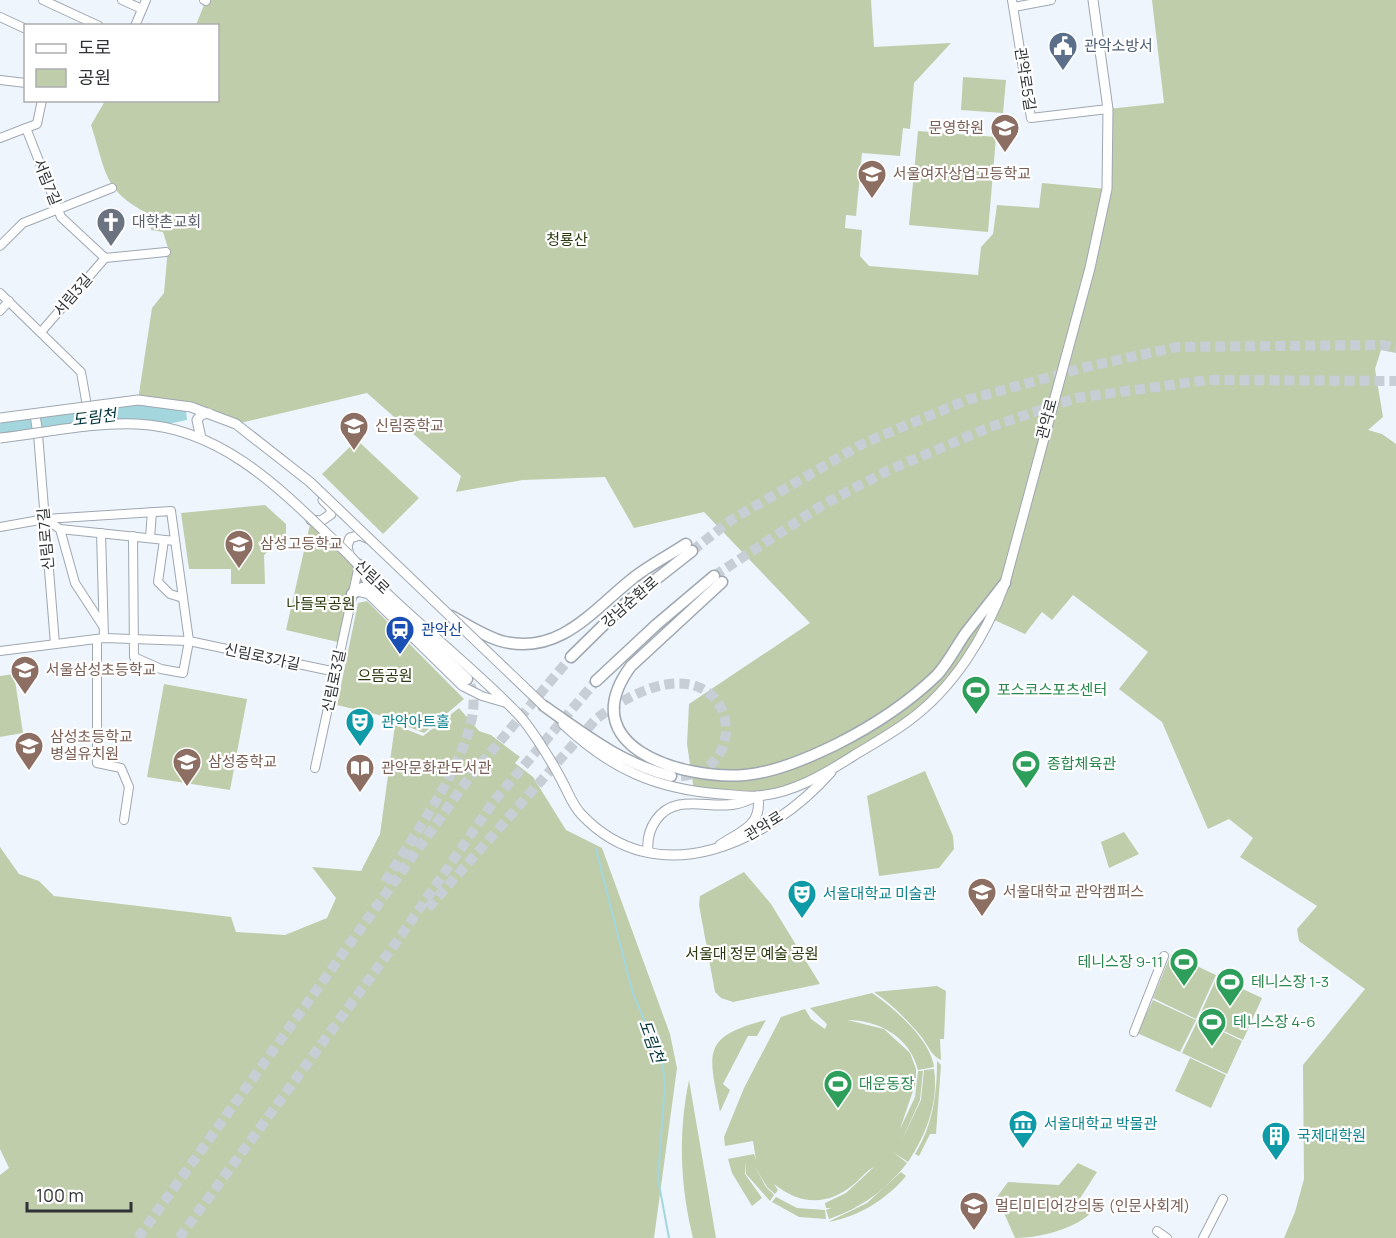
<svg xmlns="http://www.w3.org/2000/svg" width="1396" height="1238" viewBox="0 0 1396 1238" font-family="Manrope,'Noto Sans KR',sans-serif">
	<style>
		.green { fill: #bfcdaa }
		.water { fill: #a3d7dd }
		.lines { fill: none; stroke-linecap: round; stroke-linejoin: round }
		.stream { stroke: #a3d7dd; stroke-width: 2 }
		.highway-tunnel { stroke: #c8ced5; stroke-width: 10; stroke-dasharray: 10 5; stroke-linecap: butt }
		.minor-casing { stroke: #9fa7b1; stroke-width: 10 }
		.major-casing { stroke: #9fa7b1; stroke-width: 11 }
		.highway-casing { stroke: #9fa7b1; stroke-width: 13 }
		.minor { stroke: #fff; stroke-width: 8 }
		.major { stroke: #fff; stroke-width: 9 }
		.highway { stroke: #fff; stroke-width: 10 }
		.major-bridge-casing { stroke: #9fa7b1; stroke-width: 11; stroke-linecap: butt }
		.major-bridge { stroke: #fff; stroke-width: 9 }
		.labels { text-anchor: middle; stroke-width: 4.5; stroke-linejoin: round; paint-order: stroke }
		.service-label { font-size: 15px; fill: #4e5e75; stroke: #fff; text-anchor: start }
		.street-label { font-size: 15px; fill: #2f3336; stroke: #fff }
		.education-label { font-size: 15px; fill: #785e54; stroke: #fff; text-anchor: start }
		.worship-label { font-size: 15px; fill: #5b616d; stroke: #fff; text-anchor: start }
		.park-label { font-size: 15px; fill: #2a380d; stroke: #fff }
		.transit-label { font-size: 15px; fill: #164399; stroke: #fff; text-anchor: start }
		.leisure-label { font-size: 15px; fill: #27864d; stroke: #fff; text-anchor: start }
		.culture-label { font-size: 15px; fill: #0d838f; stroke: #fff; text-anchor: start }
		.water-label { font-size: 16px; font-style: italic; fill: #02353a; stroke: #fff }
	</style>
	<rect width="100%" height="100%" fill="#eef5fd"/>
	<g class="green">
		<path d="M206,0H871L874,47L951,43L914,83L910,129L903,128L900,156L862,153L856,216L846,215L845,228L862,230L860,256L869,266L978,275L981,247L993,234L997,205L1039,208L1042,183L1107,189L1108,109L1164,103L1152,0H1396V353L1381,350L1375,369L1383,417L1368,430L1382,434L1396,444V1238H1284L1295,1212L1304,1179L1303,1065L1365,989L1299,941L1297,929L1317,906L1240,857L1253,838L1229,819L1208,829L1162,722L1119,689L1148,652L1073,595L1052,620L1042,612L1025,634L992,619L966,660L908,721L835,768L775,793L694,791L687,744L689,704L810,623L704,512L634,528L605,477L523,480L456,492L461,476L367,393L236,424L223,417L138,400L152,308L164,293L168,248L163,232L151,230L149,214C103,191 106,171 91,125L105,101L218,100V26L196,25Z"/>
		<path d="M963,77L1006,80L1003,113L961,110Z"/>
		<path d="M918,131L996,137L988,232L909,225Z"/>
		<path d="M357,440L419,498L383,534L322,474Z"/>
		<path d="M265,505L286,524V536L264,555L265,584H231V569H189L181,513Z"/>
		<path d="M311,520L359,565L342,643L286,630Z"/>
		<path d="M367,601L464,699L424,733L379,715L337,705L358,603Z"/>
		<path d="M14,674L23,733L0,737V676Z"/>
		<path d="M164,684L247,699L230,790L147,777Z"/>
		<path d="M459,708L479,731L491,735L520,757L515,763L533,777L566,830L602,848L670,1034L677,1068L654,1238H0V1175L9,1168L0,1149V847L19,874L39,881L54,896L231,917L236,932L285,935L327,918L336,898L312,867L361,871L380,834L395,725L423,736Z"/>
		<path d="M925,771L953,836L954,849L939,868L879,876L867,796Z"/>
		<path d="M1124,832L1139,854L1109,868L1101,842Z"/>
		<path d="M744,872L771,904L820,984L733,1002L721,998L715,992L699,905L700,896Z"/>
		<path d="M1171,954L1216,975L1196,1019L1153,998Z"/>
		<path d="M1217,977L1262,998L1243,1040L1198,1019Z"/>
		<path d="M937,986L946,991L944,1039H940L941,1060C931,1056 927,1043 920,1035C907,1020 891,1003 874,992Z"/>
		<path d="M872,993C893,1007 931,1040 934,1067L918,1070C910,1037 879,1020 847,1020L884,1029L910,1053L916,1069V1082L900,1129L915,1097L918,1071H923L920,1100L901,1142L921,1100L924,1070L934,1069C939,1102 926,1135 908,1162L893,1152L907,1163C886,1190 861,1208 829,1219L826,1210L831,1208H826L825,1203L846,1193L874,1167C867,1170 860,1179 853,1185C827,1206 800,1205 774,1184L778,1190L775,1194L767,1187L754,1165L766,1187L774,1195L770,1201L746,1174L745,1162V1174L762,1198L752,1206L732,1173L728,1159L754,1154L756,1160L753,1141L725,1146L724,1137L744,1088L781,1017L805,1009L811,1019L825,1029L827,1024L810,1008Z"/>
		<path d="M1153,1000L1196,1020L1180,1052L1137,1033Z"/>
		<path d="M766,1020L757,1036H748L723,1084L730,1090L720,1112C709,1053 700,1037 766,1020Z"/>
		<path d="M1198,1020L1242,1041L1227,1074L1182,1053Z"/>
		<path d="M1190,1058L1226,1075L1211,1108L1175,1091Z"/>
		<path d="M937,1061L941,1065L936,1134H930L919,1156L915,1154C933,1125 937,1094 937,1061Z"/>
		<path d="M689,1080L716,1238H693C680,1186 678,1133 689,1080Z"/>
		<path d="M1078,1163L1097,1172L1077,1203L1093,1211C1076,1229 1039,1238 1015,1238L997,1197L1008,1182L1059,1185Z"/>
		<path d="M901,1172L906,1176C886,1200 858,1217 828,1222L867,1203Z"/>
		<path d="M776,1197L797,1208L825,1210L826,1219L799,1217L772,1202Z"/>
	</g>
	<path class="water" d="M137,403L186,411L187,420L168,424L134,420L0,436V420Z"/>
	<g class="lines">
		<path class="stream" d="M596,849L632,991L662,1063L665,1082L658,1179L669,1238"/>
		<g class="highway-tunnel">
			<path d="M692,551L731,520L864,443L967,400L1086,367L1177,347L1382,345L1396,348"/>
			<path d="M714,576L824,504L887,471L990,427L1076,398L1207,380L1396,381"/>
			<path d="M385,882C410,840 498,723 467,679"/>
			<path d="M428,908L596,719C739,611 764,784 671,776"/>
			<path d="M138,1238L469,778L571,657"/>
			<path d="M179,1238L395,944L494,801L596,681"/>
		</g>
		<g class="minor-casing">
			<g id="minor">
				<path d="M43,0L99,26"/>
				<path d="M122,0L142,9"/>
				<path d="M204,0L206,1"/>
				<path d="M1012,0L1031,118L1108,109"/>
				<path d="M1014,7L1051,0"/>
				<path d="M0,17L26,29"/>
				<path d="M135,26L146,0"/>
				<path d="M0,80L26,83"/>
				<path d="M26,128L37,124L42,100"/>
				<path d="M0,138L26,128L61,217L105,258L166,252"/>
				<path d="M0,246L23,223L112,188"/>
				<path d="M0,293L81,372L87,406"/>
				<path d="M0,311L9,301"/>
				<path d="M41,332L105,258"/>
				<path d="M38,434L55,644"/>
				<path d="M45,519L60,529L175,541"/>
				<path d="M0,527L45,519L171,511L189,641L183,673L161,669L134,657L133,536"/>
				<path d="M60,529L75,583L103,626"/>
				<path d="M101,533L104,638"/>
				<path d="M150,538L152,512"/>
				<path d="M164,540L158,582L170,594L183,598"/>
				<path d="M359,592L368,594L462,686L482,696L506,703"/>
				<path d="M97,639V763L121,768L129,787L124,820"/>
				<path d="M0,651L104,638L189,641L336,672"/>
				<path d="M315,768L359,565"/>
				<path d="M1134,1032L1164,956"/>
				<path d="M1157,1231L1167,1238"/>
				<path d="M1203,1238L1223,1199"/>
			</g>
		</g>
		<g class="major-casing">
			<g id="major">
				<path d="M35,415L38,434"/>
				<path d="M311,520L321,521L331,514V508L323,500"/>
				<path d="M369,539L360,535L350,538L347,546L349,555C400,611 462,657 515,711C529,724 554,765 563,783C569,794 572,804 581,814C658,896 770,841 831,772"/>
				<path d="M563,724C611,769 655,789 721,794C733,795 746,797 757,796C791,794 825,774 853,756C871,745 889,735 907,722C953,689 986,636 1005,583L1090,268L1107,189L1108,109L1093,0"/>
				<path d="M648,851C647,840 649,830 656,820C675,793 708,809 735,804C743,803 750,799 758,796C762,826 743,830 720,845"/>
			</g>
		</g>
		<g class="highway-casing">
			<g id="highway">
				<path d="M359,565L373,590L467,679"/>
				<path d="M722,582L631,666C571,747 682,780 745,775C776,772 808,758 835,745C871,727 908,703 937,675C948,663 956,647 965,634C978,617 992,600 1005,583"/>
				<path d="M352,594L362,588L373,590"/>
				<path d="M451,616C468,625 487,638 505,642C561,654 593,610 632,579C648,566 668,556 686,544"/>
				<path d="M571,657L627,602L692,551"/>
				<path d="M596,681L656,625L714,576"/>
				<path d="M544,706C584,734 622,764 671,776"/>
			</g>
		</g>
		<use href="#minor" class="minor"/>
		<use href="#major" class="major"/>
		<use href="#highway" class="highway"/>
		<g class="major-bridge-casing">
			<g id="major-bridge">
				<path d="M0,418L138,400L191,407L236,424L310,482L544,706"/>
				<path d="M0,438C44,433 92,422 137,424C227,428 288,497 349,555"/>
				<path d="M201,438L197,420L201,415L209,413"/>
			</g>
		</g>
		<use href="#major-bridge" class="major-bridge"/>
	</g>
	<defs>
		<g id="civic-pin" transform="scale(1.5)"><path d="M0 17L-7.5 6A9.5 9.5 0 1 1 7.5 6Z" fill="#5c6f8a" stroke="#fff"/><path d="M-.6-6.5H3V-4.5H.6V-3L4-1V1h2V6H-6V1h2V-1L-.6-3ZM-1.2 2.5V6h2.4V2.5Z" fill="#fff"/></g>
		<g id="school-pin" transform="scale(1.5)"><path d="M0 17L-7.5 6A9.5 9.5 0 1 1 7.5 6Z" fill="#8d6e63" stroke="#fff"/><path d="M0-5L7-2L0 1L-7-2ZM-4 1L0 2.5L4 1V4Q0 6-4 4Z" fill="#fff"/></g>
		<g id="church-pin" transform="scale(1.5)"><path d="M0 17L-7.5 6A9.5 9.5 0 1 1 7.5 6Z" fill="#6b7280" stroke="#fff"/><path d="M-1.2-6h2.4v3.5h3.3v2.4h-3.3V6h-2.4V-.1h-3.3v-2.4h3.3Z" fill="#fff"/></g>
		<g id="station-pin" transform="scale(1.5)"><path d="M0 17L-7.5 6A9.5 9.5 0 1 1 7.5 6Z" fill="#1a4fb4" stroke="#fff"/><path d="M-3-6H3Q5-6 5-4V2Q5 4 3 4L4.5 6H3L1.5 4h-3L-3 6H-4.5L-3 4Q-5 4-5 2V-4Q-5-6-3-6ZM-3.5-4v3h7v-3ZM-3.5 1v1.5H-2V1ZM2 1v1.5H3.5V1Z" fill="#fff"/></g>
		<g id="stadium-pin" transform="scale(1.5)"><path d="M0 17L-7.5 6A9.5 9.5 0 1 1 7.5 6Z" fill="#2e9e5b" stroke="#fff"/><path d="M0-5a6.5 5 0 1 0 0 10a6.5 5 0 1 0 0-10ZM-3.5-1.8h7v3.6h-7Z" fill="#fff"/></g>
		<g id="theatre-pin" transform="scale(1.5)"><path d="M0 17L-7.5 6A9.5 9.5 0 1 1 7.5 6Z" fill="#0f9aa8" stroke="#fff"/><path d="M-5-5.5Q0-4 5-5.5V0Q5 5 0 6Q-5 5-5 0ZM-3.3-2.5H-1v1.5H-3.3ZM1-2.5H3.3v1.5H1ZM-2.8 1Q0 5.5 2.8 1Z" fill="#fff"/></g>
		<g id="library-pin" transform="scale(1.5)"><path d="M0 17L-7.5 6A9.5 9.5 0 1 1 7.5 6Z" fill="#8d6e63" stroke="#fff"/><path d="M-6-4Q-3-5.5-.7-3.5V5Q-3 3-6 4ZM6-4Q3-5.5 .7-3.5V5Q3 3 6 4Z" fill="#fff"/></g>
		<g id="university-pin" transform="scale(1.5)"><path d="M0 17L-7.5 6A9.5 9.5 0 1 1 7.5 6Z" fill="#8d6e63" stroke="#fff"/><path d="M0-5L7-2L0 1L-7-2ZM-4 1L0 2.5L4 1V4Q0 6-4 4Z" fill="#fff"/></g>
		<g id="museum-pin" transform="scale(1.5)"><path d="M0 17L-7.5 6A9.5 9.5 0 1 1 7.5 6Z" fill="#0f9aa8" stroke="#fff"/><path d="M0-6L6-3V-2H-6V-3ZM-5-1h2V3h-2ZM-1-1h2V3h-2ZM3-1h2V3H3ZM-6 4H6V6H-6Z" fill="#fff"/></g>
		<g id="building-pin" transform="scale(1.5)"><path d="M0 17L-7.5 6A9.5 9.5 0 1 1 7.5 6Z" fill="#0f9aa8" stroke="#fff"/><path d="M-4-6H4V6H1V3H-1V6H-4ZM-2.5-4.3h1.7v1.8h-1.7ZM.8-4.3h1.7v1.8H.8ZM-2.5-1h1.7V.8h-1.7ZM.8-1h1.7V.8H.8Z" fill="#fff"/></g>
	</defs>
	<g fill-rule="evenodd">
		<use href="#civic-pin" x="1063" y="46"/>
		<use href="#school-pin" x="1005" y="128"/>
		<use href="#school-pin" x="872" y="174"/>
		<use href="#church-pin" x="111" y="222"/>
		<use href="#school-pin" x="354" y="426"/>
		<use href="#school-pin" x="239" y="544"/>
		<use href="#station-pin" x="400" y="630"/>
		<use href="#school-pin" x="25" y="670"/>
		<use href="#stadium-pin" x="976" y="690"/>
		<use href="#theatre-pin" x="360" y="722"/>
		<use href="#school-pin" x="29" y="746"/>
		<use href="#school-pin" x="187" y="762"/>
		<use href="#stadium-pin" x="1026" y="764"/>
		<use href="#library-pin" x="360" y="768"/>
		<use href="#university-pin" x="982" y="892"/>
		<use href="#theatre-pin" x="802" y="894"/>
		<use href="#stadium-pin" x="1184" y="962"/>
		<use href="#stadium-pin" x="1230" y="982"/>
		<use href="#stadium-pin" x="1212" y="1022"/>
		<use href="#stadium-pin" x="838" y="1084"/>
		<use href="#museum-pin" x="1023" y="1124"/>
		<use href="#building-pin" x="1276" y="1136"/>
		<use href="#university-pin" x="974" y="1206"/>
	</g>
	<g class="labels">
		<g class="service-label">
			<text x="1084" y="51">관악소방서</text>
		</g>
		<g class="street-label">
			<text transform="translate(1025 79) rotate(81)" y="5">관악로5길</text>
			<text transform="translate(47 182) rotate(68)" y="5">서림7길</text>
			<text transform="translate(73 295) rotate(-49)" y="5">서림3길</text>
			<text transform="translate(1047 419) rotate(-75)" y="5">관악로</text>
			<text transform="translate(46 539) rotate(-95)" y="5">신림로7길</text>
			<text transform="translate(372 577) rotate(44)" y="5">신림로</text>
			<text transform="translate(630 602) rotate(-41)" y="5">강남순환로</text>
			<text transform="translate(262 657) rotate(12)" y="5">신림로3가길</text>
			<text transform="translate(334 681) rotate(-78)" y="5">신림로3길</text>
			<text transform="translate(764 826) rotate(-32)" y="5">관악로</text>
		</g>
		<g class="education-label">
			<text x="984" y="133" text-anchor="end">문영학원</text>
			<text x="893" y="179">서울여자상업고등학교</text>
			<text x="375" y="431">신림중학교</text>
			<text x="260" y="549">삼성고등학교</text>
			<text x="46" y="675">서울삼성초등학교</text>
			<text x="50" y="742">삼성초등학교<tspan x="50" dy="17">병설유치원</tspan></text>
			<text x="208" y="767">삼성중학교</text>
			<text x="381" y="773">관악문화관도서관</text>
			<text x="1003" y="897">서울대학교 관악캠퍼스</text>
			<text x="995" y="1211">멀티미디어강의동 (인문사회계)</text>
		</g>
		<g class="worship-label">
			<text x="132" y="227">대학촌교회</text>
		</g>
		<g class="park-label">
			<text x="567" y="245">청룡산</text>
			<text x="321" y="609">나들목공원</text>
			<text x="385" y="681">으뜸공원</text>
			<text x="752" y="959">서울대 정문 예술 공원</text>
		</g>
		<g class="transit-label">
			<text x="421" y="635">관악산</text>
		</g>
		<g class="leisure-label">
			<text x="997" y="695">포스코스포츠센터</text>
			<text x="1047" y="769">종합체육관</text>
			<text x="1163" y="967" text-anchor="end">테니스장 9-11</text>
			<text x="1251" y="987">테니스장 1-3</text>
			<text x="1233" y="1027">테니스장 4-6</text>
			<text x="859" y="1089">대운동장</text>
		</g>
		<g class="culture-label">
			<text x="381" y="727">관악아트홀</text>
			<text x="823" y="899">서울대학교 미술관</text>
			<text x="1044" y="1129">서울대학교 박물관</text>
			<text x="1297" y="1141">국제대학원</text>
		</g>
		<g class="water-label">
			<text transform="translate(94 417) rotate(-7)" y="6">도림천</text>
			<text transform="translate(652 1041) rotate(70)" y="6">도림천</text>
		</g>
	</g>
	<rect x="24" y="24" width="195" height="78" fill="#ffffff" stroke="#acadaf" stroke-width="1.5"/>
	<rect x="36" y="44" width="30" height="9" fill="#ffffff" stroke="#acadaf" stroke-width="1.5"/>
	<text x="78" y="54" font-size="18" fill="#2f3336">도로</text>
	<rect x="36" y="69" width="30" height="18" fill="#bfcdaa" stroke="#acadaf" stroke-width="1.5"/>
	<text x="78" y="84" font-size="18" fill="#2f3336">공원</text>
	<path d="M27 1202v9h104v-9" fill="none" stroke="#2f3336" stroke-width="3"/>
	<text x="36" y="1202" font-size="18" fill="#2f3336" stroke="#ffffff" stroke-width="4.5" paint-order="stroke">100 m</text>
</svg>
